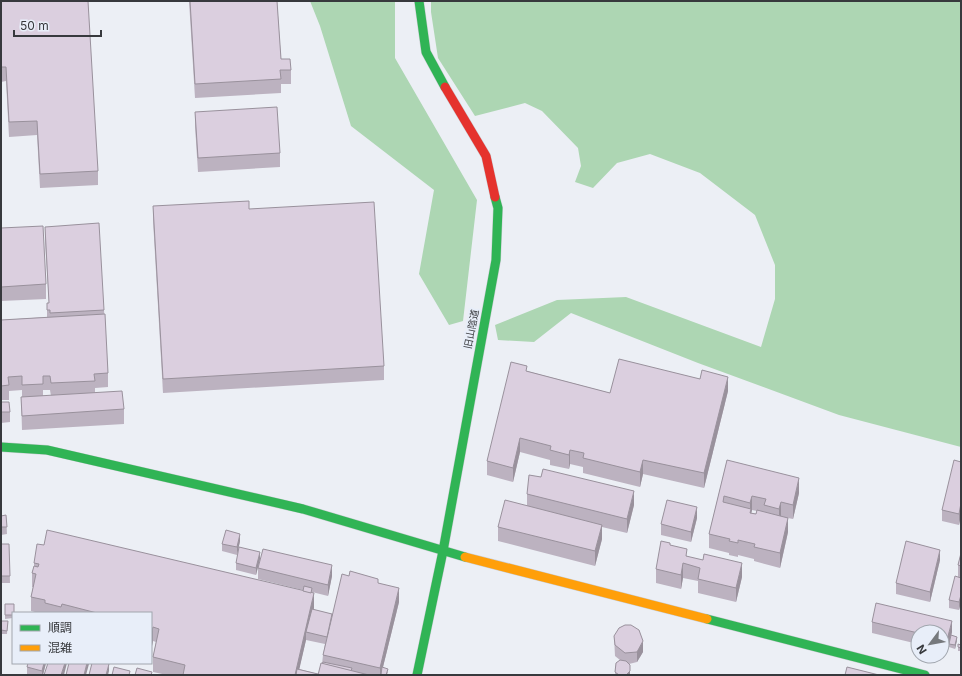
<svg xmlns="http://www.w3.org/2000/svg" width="962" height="676" viewBox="0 0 962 676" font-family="Inter,'Noto Sans JP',sans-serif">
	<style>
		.forest { fill: #add6b3 }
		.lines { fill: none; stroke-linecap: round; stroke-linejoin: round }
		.fast-casing { stroke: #cacdd2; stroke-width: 10 }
		.slow-casing { stroke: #cacdd2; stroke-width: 10 }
		.jam-casing { stroke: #cacdd2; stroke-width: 10 }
		.fast { stroke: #30b455; stroke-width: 9 }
		.slow { stroke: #ff9f0a; stroke-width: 9 }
		.jam { stroke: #e5322d; stroke-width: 9 }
		.wall { fill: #bcb2c0; fill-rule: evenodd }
		.shaded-wall { fill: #99919c }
		.building { fill: #dbcfdf; stroke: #99919c }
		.labels { text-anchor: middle; stroke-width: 4; stroke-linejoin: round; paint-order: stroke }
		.street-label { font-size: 10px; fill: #37393d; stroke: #e8eef9 }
	</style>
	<rect width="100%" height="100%" fill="#eceff5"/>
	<g class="forest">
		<path d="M310,1H395V58L477,200L463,321L449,325L419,274L434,190L351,126L320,26Z"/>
		<path d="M431,1H961V447L839,415L698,363L571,313L534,342L498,340L495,325L557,300L626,297L761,347L775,299V265L755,215L700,173L650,154L617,163L593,188L575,182L581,166L578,148L542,111L525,103L475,116L438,58L431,12Z"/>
	</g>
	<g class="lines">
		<g class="fast-casing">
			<g id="fast">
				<path d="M419,1L426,52L445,87"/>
				<path d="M1,447L47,450L303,509L465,557"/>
				<path d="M707,619L925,675"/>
				<path d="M417,675L443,551L496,260L498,208L495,197"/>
			</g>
		</g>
		<g class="slow-casing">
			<path id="slow" d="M465,557L707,619"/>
		</g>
		<g class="jam-casing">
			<path id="jam" d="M445,87L486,156L495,197"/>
		</g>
		<use href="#fast" class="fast"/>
		<use href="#slow" class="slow"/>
		<use href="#jam" class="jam"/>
	</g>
	<g class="wall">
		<path d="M1,1L98,171V185L40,188L37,135L9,137L6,81L1,82Z"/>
		<path d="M189,1H277L281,59L291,70V84H281V93L195,98Z"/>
		<path d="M195,112L280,153V167L198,172L195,126Z"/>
		<path d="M153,206L249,209L384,366V380L163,393L153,220Z"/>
		<path d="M45,227L104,310L108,373V387L95,388V393L124,409V424L22,430L21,397H22V390L9,391V400H1V320L47,317V303H49L45,241ZM43,390H50L51,396H43Z"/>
		<path d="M1,228L46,284V299L1,301Z"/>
		<path d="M527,371L610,393L728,391L704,488L643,474L640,487L583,473V467L570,464L569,469L550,465V460L520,452L513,482L487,475V461Z"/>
		<path d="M1,402L10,412V422L1,423Z"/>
		<path d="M727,460L799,493L793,519L788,518V532L780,568L754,561V559L738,555V557L729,555V553L709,548V534ZM752,510L757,511L756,514L751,513Z"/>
		<path d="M961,462V514L959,525L942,521V510Z"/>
		<path d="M527,494L634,505L627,533L602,527V539L595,566L498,541V527L527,506Z"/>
		<path d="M6,515L7,534L1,535V516Z"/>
		<path d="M697,518L691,542L661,535V524Z"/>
		<path d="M240,541L237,555L222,551V544Z"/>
		<path d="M1,544H9L10,583H1Z"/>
		<path d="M44,545L303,591V590L258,579V568L332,576L328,596L312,592L311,593L314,608L313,610L332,614L378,583L399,602L383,667L388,672L387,675H167L153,672V657L156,642L153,641L152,646L151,645V613H39L31,611V597L33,587H32V573L34,566V563ZM306,640L325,644L323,655L322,664L318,674L299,669Z"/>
		<path d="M670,545L687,556L742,577L736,602L698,593V581L683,578L681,589L656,583V569Z"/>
		<path d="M961,553V602L959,610L949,608V600L958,577V565Z"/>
		<path d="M260,559L256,575L236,570V563Z"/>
		<path d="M940,560L930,602L896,594V583Z"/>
		<path d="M5,604L13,613V618L5,619Z"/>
		<path d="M1,621H8L7,634H1Z"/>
		<path d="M872,622L952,632L947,651L942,650V632H918V644L872,633Z"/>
		<path d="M614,636L643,652L637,662L629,664L630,665V675H615L616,663L620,660L615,656Z"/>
		<path d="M957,640L955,649L949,647V644Z"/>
		<path d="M961,645V651H958V647Z"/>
		<path d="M28,663H46L43,675H31L27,674V667Z"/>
	</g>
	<g class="shaded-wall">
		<path d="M728,377V391L704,488V473Z"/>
		<path d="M520,438V452L513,482V468Z"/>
		<path d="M570,450V464L569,469V455Z"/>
		<path d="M643,460V474L640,487V472Z"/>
		<path d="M799,478V493L793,519V505Z"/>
		<path d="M634,491V505L627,533V519Z"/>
		<path d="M752,496V510L751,515L750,527V503Z"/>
		<path d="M781,502V516L779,523V509Z"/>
		<path d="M961,503V514L959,525V514Z"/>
		<path d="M697,507V518L691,542V532Z"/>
		<path d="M788,518V532L780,568V553Z"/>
		<path d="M602,525V539L595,566V551Z"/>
		<path d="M240,534V541L237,555V547Z"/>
		<path d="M940,550V560L930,602V592Z"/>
		<path d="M260,552V559L256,575V568Z"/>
		<path d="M683,563V578L681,589V575Z"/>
		<path d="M742,563V577L736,602V588Z"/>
		<path d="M332,565V576L328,596V585Z"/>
		<path d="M399,588V602L381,675H380V668Z"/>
		<path d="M314,593V608L308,633L306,632V640L298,675H295Z"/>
		<path d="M961,595V602L959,610V602Z"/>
		<path d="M952,621V632L947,651V640Z"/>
		<path d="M153,627V641L152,646V631Z"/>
		<path d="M957,637V640L955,649V645Z"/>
		<path d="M643,641V652L637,662V652Z"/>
		<path d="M44,663H46L43,675H42V671Z"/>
		<path d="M65,663H67L64,675H61Z"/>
		<path d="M87,663H89V664L86,675H84Z"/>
		<path d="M109,664V671L108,675H106Z"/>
		<path d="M630,665V675H626Z"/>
	</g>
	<g class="building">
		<path d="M1,1H88L98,171L40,174L37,121L9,122L6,67H1Z"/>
		<path d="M190,1H277L281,59H290L291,70H280L281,79L195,84Z"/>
		<path d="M277,107L280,153L198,158L195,112Z"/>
		<path d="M249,201V209L374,202L384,366L163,379L153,206Z"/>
		<path d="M99,223L104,310L50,313V310H47V303H49L45,227Z"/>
		<path d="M43,226L46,284L1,287V228Z"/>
		<path d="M105,314L108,373L94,374L95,381L51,383L50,376H43V384L22,385V376L8,377L9,385L1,386V320Z"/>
		<path d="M619,359L700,379L702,370L728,377L704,473L643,460L640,472L583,458L584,453L570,450L569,455L550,450L551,446L520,438L513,468L487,461L511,362L527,366L526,371L610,393Z"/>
		<path d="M122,391L124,409L22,416L21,397Z"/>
		<path d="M1,402H9L10,412H1Z"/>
		<path d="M727,460L799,478L793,505L781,502L779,509L764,505L766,499L752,496L750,503L724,496L723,502L751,509L750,513L756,514L757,510L788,518L780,553L754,547L755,544L738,540V543L729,541L730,539L709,534Z"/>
		<path d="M954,460L961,462V503L959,514L942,510Z"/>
		<path d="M543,469L634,491L627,519L527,494L529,475L541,477Z"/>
		<path d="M505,500L602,525L595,551L498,527Z"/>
		<path d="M667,500L697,507L691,532L661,524Z"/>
		<path d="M6,515L7,527H1V516Z"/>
		<path d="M47,530L314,593L295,675H183L185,665L153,657L159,629L153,627L152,631H151V613H97L62,604L61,607L45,603V600L31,597L36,574L32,573L34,566L38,567L39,564L34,563L37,544L44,545Z"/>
		<path d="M226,530L240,534L237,547L222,544Z"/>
		<path d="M661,541L670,543V545L687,549L686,556L703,560L704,554L742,563L736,588L698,579L700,568L683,563L681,575L656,569Z"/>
		<path d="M906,541L940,550L930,592L896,583Z"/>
		<path d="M1,544H9L10,576H1Z"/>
		<path d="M239,547L260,552L256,568L236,563Z"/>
		<path d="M263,549L332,565L328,585L258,568Z"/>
		<path d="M961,553V566L958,565Z"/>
		<path d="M350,571L378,579V583L399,588L380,668L323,655L342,574L349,576Z"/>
		<path d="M955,576L961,578V595L959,602L949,600Z"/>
		<path d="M304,586L312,588L311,593L303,591Z"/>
		<path d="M876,603L952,621L947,640L942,639V632H918V633L872,622Z"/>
		<path d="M5,604H14V613H13V615H5Z"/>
		<path d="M312,609L332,614L327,637L306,632Z"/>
		<path d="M1,621H8L7,631L1,630Z"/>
		<path d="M625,625H631L639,630L643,641L637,652L625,653L615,645L614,636L619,628Z"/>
		<path d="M951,635L957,637L955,645L949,644Z"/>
		<path d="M958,644L961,645V648L958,647Z"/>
		<path d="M620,660L626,661L630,665V671L626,675H619L615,672L616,663Z"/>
		<path d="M323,662L352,668L351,671L322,664Z"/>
		<path d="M28,663H44L42,671L27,667Z"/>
		<path d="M48,663H65L61,675H44Z"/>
		<path d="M69,663H87L84,675H66Z"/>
		<path d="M92,663H106L109,664L106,675H89Z"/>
		<path d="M321,663L369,675H318Z"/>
		<path d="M114,667L130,671L129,675H112Z"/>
		<path d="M382,667L388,669L386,675H381Z"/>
		<path d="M847,667L879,675H845Z"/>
		<path d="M137,668L152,672L151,675H135Z"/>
		<path d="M297,669L318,674V675H296Z"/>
	</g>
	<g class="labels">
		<g class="street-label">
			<text transform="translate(471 329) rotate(-79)" y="4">旧山陰道</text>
		</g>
	</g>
	<rect width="962" height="676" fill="none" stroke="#37393d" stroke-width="4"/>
	<rect x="12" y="612" width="140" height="52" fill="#e8eef9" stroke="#a1a6ae"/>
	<rect x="20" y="625" width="20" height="6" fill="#30b455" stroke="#a1a6ae"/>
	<text x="48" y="632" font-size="12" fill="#37393d">順調</text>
	<rect x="20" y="645" width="20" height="6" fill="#ff9f0a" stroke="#a1a6ae"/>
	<text x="48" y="652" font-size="12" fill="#37393d">混雑</text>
	<g transform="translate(930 644) rotate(238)"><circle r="19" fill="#e8eef9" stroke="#a1a6ae"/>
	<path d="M0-3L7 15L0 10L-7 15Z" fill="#76797d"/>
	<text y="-6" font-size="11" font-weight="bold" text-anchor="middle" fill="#37393d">N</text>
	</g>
	<path d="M14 30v6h87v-6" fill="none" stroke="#37393d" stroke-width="2"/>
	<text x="20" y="30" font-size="12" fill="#37393d" stroke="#e8eef9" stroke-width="3" paint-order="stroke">50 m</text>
</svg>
